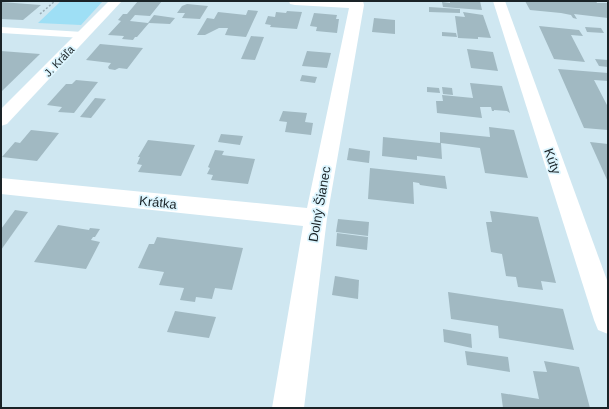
<svg xmlns="http://www.w3.org/2000/svg" width="609" height="409" viewBox="0 0 609 409" font-family="Arial,sans-serif">
	<style>
		.green { fill: #9edff5 }
		.building { fill: #a1b9c2 }
		.lines { fill: none; stroke-linecap: round; stroke-linejoin: round }
		.path { stroke: #96a9b2; stroke-width: 1.5; stroke-dasharray: 2 2; stroke-linecap: butt }
		.lane { fill: #fff; fill-rule: evenodd }
		.street { fill: #fff; fill-rule: evenodd }
		.labels { text-anchor: middle; stroke-width: 3.5; stroke-linejoin: round; paint-order: stroke }
		.far-street-label { font-size: 11px; fill: #1a2327; stroke: #dcf5fe }
		.street-label { font-size: 13px; fill: #1a2327; stroke: #dcf5fe }
	</style>
	<rect width="100%" height="100%" fill="#cfe7f1"/>
	<path class="green" d="M61,1H103L81,25L38,23Z"/>
	<g class="building">
		<path d="M138,1H162L150,16L135,15L130,21L148,23L154,15L175,18L170,24L149,23L137,37H135L133,40L122,39L124,36L108,35L121,21L118,20L123,14H127Z"/>
		<path d="M450,1H480L482,10L443,7L442,2L450,3Z"/>
		<path d="M525,1H596L597,3H608V18L574,14L577,19L573,18L571,15L561,13L530,10Z"/>
		<path d="M1,2L41,5L23,20L1,19Z"/>
		<path d="M187,4L208,6L200,19L182,18L185,13H177L182,6Z"/>
		<path d="M429,7L460,9V13L429,12Z"/>
		<path d="M248,10L258,11L246,37L225,35L228,28H219L205,35H197L207,18L214,19L218,12L246,15Z"/>
		<path d="M287,11L302,12L297,29L270,27L271,25L265,24L268,16L275,17L276,12L286,13Z"/>
		<path d="M463,12L483,15L491,38L478,37V39L458,38L455,16L465,17Z"/>
		<path d="M314,13L337,15L336,19H339L337,33L316,31L317,27L310,26Z"/>
		<path d="M374,18L395,20V34L372,32Z"/>
		<path d="M539,26L579,30L583,36L571,35L585,62L554,59Z"/>
		<path d="M585,27L601,28L604,33L587,32Z"/>
		<path d="M442,32L456,33L457,37L442,36Z"/>
		<path d="M251,36L264,37L255,60L241,59Z"/>
		<path d="M100,44L143,48L127,69L119,68L115,70L109,69L108,67L111,63L86,60Z"/>
		<path d="M467,49L493,52L498,71L471,68Z"/>
		<path d="M1,51L40,54L1,92Z"/>
		<path d="M307,51L331,53L327,68L302,66Z"/>
		<path d="M595,59L608,60V67L599,66Z"/>
		<path d="M558,69L608,73V81L594,80L608,107V130L584,128Z"/>
		<path d="M302,75L317,77L315,83L300,81Z"/>
		<path d="M76,80L98,82L74,113L58,112L62,107L47,105L66,84H72Z"/>
		<path d="M470,83L502,86L510,113L507,111L494,110V111H492L491,107H480L482,118L437,113L436,101H443L442,95L473,98Z"/>
		<path d="M427,87L439,88L440,93L427,92Z"/>
		<path d="M442,87L452,88L453,95L443,94Z"/>
		<path d="M95,98L106,99L91,118L80,117Z"/>
		<path d="M283,111L307,113L305,122L313,123L311,135L285,132L287,122L279,121Z"/>
		<path d="M489,127L514,130L528,178L485,173L480,148L441,143L442,159L417,156V160L382,156L383,137L440,143V132L490,137Z"/>
		<path d="M31,130L59,133L37,161L2,157L15,142L20,143Z"/>
		<path d="M221,134L243,136L240,145L218,142Z"/>
		<path d="M148,140L195,145L181,176L138,172L142,165L137,164L140,157H138Z"/>
		<path d="M590,142L608,144V182Z"/>
		<path d="M349,148L370,151L369,163L347,160Z"/>
		<path d="M215,150L224,151L222,155L255,159L248,184L211,180L213,175L207,174L210,168L208,167Z"/>
		<path d="M370,168L445,176L447,189L420,185L419,183L413,182L414,204L368,199Z"/>
		<path d="M15,210L28,212L1,250V229Z"/>
		<path d="M490,211L538,217L556,283L541,281L543,290L518,287L516,277L506,276L502,254L491,252L486,222H492Z"/>
		<path d="M338,219L369,222L368,236L336,232Z"/>
		<path d="M58,225L89,230L90,228L100,229L95,237H93L91,240L100,242L86,269L34,262Z"/>
		<path d="M337,233L368,237L367,250L336,246Z"/>
		<path d="M157,237L243,248L232,290L215,288L212,299L196,297L195,302L180,300L184,288L159,285L164,272L138,268L149,244H154Z"/>
		<path d="M335,276L359,280L358,299L332,295Z"/>
		<path d="M448,292L563,309L574,350L499,338L498,326L451,319Z"/>
		<path d="M175,311L216,317L209,338L167,332Z"/>
		<path d="M443,329L471,334L472,348L444,342Z"/>
		<path d="M465,351L508,357L510,372L467,365Z"/>
		<path d="M544,361L579,367L590,408H503L501,393L539,399L533,371L547,372Z"/>
	</g>
	<g class="lines">
		<path class="path" d="M40,14L55,1H51"/>
		<path class="lane" d="M1,27L83,32L88,35L83,38L1,33Z"/>
		<g class="street">
			<path d="M109,1H122L7,124L1,126V109Z"/>
			<path d="M289,1H363L364,5L327,218L304,408H272L303,226L1,194V178L307,208L349,8L295,5L290,4Z"/>
			<path d="M493,1H505L608,283V334L598,330L594,320Z"/>
		</g>
	</g>
	<g class="labels">
		<g class="far-street-label">
			<text transform="translate(59 61) rotate(-46)" y="4">J. Kráľa</text>
		</g>
		<g class="street-label">
			<text transform="translate(553 161) rotate(71)" y="5">Kúty</text>
			<text transform="translate(158 202) rotate(6)" y="5">Krátka</text>
			<text transform="translate(319 204) rotate(-80)" y="5">Dolný Šianec</text>
		</g>
	</g>
	<rect width="609" height="409" fill="none" stroke="#1a2327" stroke-width="4"/>
</svg>
